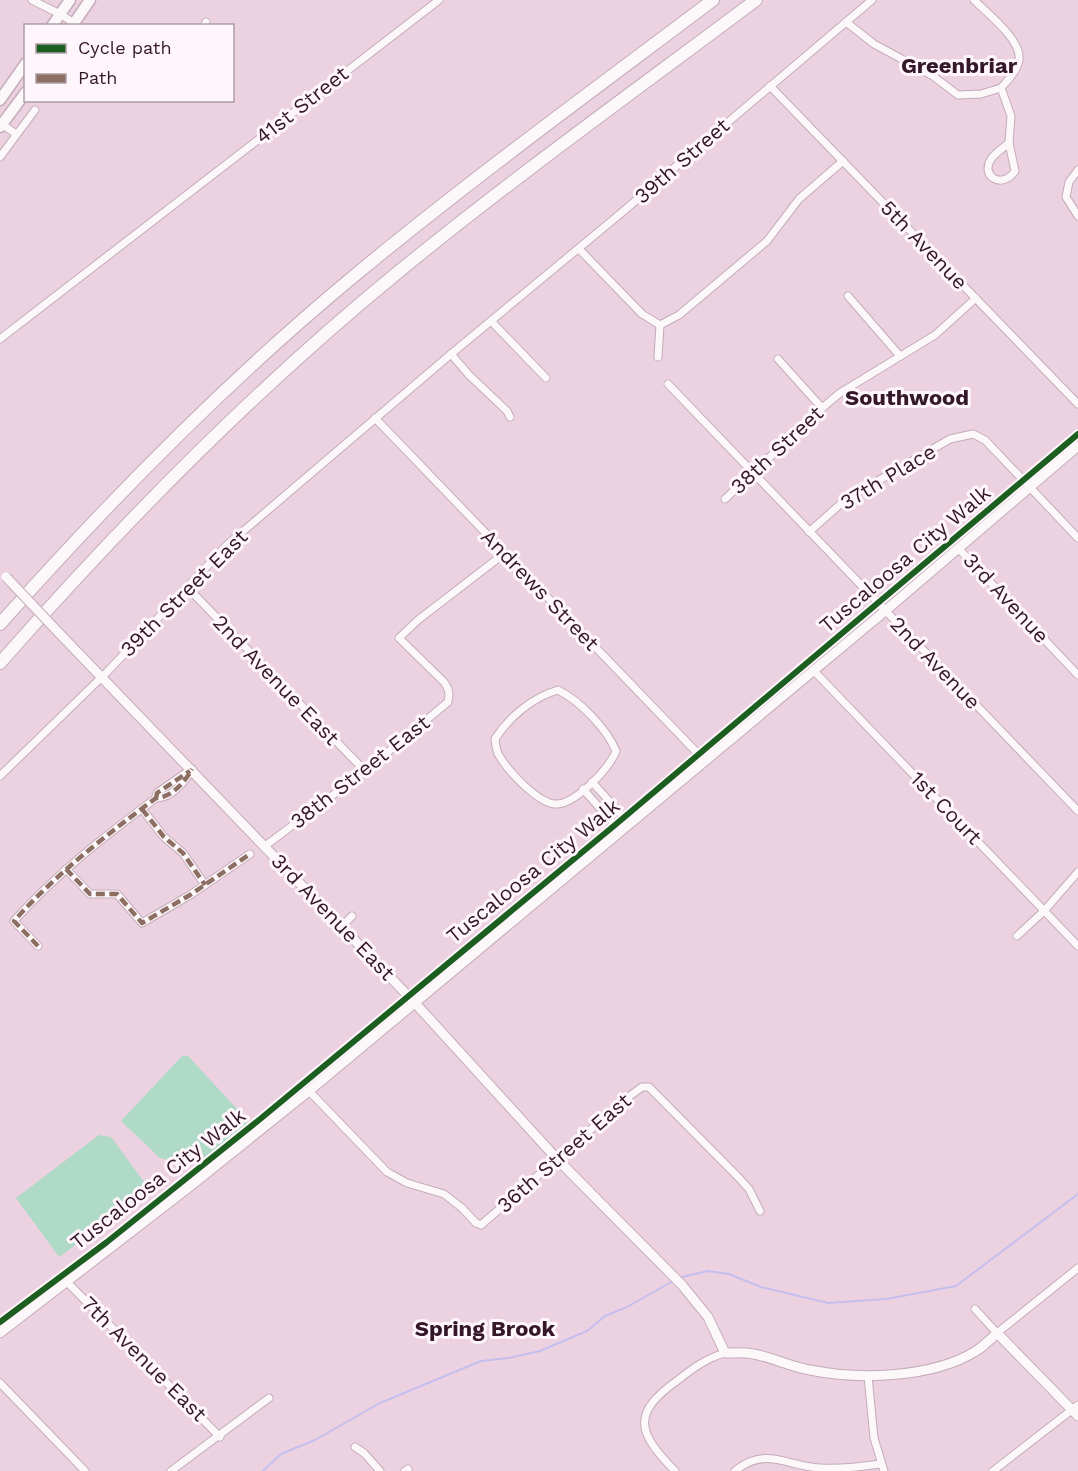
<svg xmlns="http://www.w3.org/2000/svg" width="1078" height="1471" viewBox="0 0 1078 1471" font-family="'Work Sans',sans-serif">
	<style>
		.green { fill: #aedac7 }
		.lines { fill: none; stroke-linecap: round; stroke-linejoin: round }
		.stream { stroke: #c5beee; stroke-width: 2 }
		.street-casing { stroke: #c4acba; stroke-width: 9 }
		.secondary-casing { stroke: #c4acba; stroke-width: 11 }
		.primary-casing { stroke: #c4acba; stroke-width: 13 }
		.highway-casing { stroke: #c4acba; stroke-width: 14 }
		.street { stroke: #fcf8fa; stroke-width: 7 }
		.secondary { stroke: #fcf8fa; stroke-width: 9 }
		.primary { stroke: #fcf8fa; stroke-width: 10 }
		.highway { stroke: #fcf8fa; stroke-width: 12 }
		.secondary-bridge-casing { stroke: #c4acba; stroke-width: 11; stroke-linecap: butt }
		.secondary-bridge { stroke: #fcf8fa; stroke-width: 9 }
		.quiet { stroke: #8d6e63; stroke-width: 4.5; stroke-dasharray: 9 4.5; stroke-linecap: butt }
		.cycleway-casing { stroke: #fef6fb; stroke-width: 10 }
		.cycleway { stroke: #1b5e20; stroke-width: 6 }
		.labels { text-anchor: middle; stroke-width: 6; stroke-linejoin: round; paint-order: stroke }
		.street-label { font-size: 21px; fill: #34182a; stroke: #fef6fb }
		.neighbourhood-label { font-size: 22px; font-weight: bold; fill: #34182a; stroke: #fef6fb }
	</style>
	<rect width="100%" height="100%" fill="#ecd2e1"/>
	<g class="green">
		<path d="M182,1056H188L250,1123L210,1154L184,1167L159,1157L121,1121Z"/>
		<path d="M99,1135L111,1137L150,1190L59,1257L16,1198Z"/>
	</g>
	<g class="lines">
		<g class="stream">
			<path d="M678,1278L708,1271L729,1274L761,1287L828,1303L886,1299L956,1286L1078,1194"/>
			<path d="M263,1471L281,1454L315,1440L380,1403L481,1361L508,1358L540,1351L587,1331L605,1316L627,1307L673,1281"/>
		</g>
		<g class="street-casing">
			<g id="street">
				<path d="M32,0L60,14L77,25"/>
				<path d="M974,0C987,13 1022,40 1019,60C1017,71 1008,80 1001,88L1011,116L1009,143"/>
				<path d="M846,22L874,44L933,76L958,95L981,94L1001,88"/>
				<path d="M204,26L206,22"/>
				<path d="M770,86L1078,404"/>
				<path d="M0,123L16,134"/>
				<path d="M1009,143L1015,171C1002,190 980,176 991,159C995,153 1003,148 1009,143Z"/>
				<path d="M0,157L35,110"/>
				<path d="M1078,170L1069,182L1066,197L1078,216"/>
				<path d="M579,249L642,314L660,325"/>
				<path d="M848,296L900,356"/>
				<path d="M491,321L546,378"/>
				<path d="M660,325L679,315L767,241L799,199L843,161"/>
				<path d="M0,339L439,0"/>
				<path d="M451,354L469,375L507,411L510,417"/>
				<path d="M658,357L660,325"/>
				<path d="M778,359L822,408"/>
				<path d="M668,384L1078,811"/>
				<path d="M375,418L705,761"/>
				<path d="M725,499L822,408L840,393L935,335L976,298"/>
				<path d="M809,532L845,500L950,439L973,434L985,440L1078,538"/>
				<path d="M958,548L1078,675"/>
				<path d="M187,587L365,771"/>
				<path d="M813,670L1078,946"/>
				<path d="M558,690C580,701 607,729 616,751C610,768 575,805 555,804C538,803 509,772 500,757C496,752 496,746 495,739C509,717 533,697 558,690Z"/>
				<path d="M0,776L107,672L227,545L451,354L620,214L872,0"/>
				<path d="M592,782L630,824"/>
				<path d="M583,789L620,831"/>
				<path d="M156,798L157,793L190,770"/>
				<path d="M142,809L164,837L183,853L205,885"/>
				<path d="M265,846L365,771L448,702C450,693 449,689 444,682L399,638L418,620L505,553"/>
				<path d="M66,869L90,894H117L142,923L190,895L250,854"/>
				<path d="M342,926L352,916"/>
				<path d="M1017,936L1044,911L1078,872"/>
				<path d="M38,946L14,921C56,874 105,836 156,798C171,798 185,782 192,769"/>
				<path d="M309,1091L387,1172L407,1183L444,1194L462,1208L476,1223L481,1225L627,1098L642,1087H649L739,1178L749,1189L760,1211"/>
				<path d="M67,1282L220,1437"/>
				<path d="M975,1309L997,1333L1078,1268"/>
				<path d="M868,1376L874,1438L884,1471"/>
				<path d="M0,1383L85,1471"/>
				<path d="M355,1447L364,1453L380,1471"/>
				<path d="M171,1471L269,1398"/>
				<path d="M405,1471L408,1469"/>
				<path d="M675,1471C638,1433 630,1414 678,1380C693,1368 707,1358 725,1353"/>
				<path d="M735,1471C766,1446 786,1466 820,1468C840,1469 860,1467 880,1464"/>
				<path d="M993,1471L1078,1405"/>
			</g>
		</g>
		<g class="secondary-casing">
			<g id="secondary">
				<path d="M59,633L415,1003L557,1159L682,1285L708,1317L725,1353C734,1353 744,1352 753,1354C772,1357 791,1367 810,1370C859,1380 933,1378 976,1351C984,1346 991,1339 997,1333L1078,1416"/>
				<path d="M0,1333L188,1188L309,1091L885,611L1078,446"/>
			</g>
		</g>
		<g class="primary-casing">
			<g id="primary">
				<path d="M52,26L70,0"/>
				<path d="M72,26L90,0"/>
				<path d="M0,100L26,63"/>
				<path d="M0,127L26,92"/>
			</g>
		</g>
		<g class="highway-casing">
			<g id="highway">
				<path d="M0,624C110,500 226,382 354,276C470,180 592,91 713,0"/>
				<path d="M0,663C122,524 254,390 397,273C513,178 636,90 756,0"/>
			</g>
		</g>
		<use href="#street" class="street"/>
		<use href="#secondary" class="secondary"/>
		<use href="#primary" class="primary"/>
		<use href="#highway" class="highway"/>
		<g class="secondary-bridge-casing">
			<path id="secondary-bridge" d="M6,577L59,633"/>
		</g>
		<use href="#secondary-bridge" class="secondary-bridge"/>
		<g class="quiet">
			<path d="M156,798L157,793L190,771"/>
			<path d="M142,809L164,837L183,853L205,885"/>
			<path d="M66,869L90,894H117L142,923L190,895L250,854"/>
			<path d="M38,946L14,921C56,874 105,836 156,798C171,798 185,782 192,769"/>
		</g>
		<g class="cycleway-casing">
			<path id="cycleway" d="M0,1322L107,1242L259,1120L615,825L1078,434"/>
		</g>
		<use href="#cycleway" class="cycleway"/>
	</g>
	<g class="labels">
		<g class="street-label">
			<text transform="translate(302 105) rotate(-38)" y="7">41st Street</text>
			<text transform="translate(682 161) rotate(-41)" y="7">39th Street</text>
			<text transform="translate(924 245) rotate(46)" y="7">5th Avenue</text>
			<text transform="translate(777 450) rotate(-43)" y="7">38th Street</text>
			<text transform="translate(888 477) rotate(-31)" y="7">37th Place</text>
			<text transform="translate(905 559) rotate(-40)" y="7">Tuscaloosa City Walk</text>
			<text transform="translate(540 590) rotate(46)" y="7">Andrews Street</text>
			<text transform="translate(184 593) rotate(-45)" y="7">39th Street East</text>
			<text transform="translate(1006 598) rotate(47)" y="7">3rd Avenue</text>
			<text transform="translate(935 663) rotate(46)" y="7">2nd Avenue</text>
			<text transform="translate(276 680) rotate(46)" y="7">2nd Avenue East</text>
			<text transform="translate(360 772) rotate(-38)" y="7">38th Street East</text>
			<text transform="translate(946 808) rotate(46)" y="7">1st Court</text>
			<text transform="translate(533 871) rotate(-39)" y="7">Tuscaloosa City Walk</text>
			<text transform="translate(333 917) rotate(46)" y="7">3rd Avenue East</text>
			<text transform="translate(564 1153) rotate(-41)" y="7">36th Street East</text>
			<text transform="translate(158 1179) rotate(-38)" y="7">Tuscaloosa City Walk</text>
			<text transform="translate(144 1359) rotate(45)" y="7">7th Avenue East</text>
		</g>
		<g class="neighbourhood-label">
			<text x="959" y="73">Greenbriar</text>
			<text x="907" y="405">Southwood</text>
			<text x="485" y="1336">Spring Brook</text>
		</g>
	</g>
	<rect x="24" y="24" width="210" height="78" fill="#fef6fb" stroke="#ad9da7" stroke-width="1.5"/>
	<rect x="36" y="44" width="30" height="9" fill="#1b5e20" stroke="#ad9da7" stroke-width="1.5"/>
	<text x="78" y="54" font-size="18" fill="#34182a">Cycle path</text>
	<rect x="36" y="74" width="30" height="9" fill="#8d6e63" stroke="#ad9da7" stroke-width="1.5"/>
	<text x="78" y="84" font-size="18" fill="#34182a">Path</text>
</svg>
